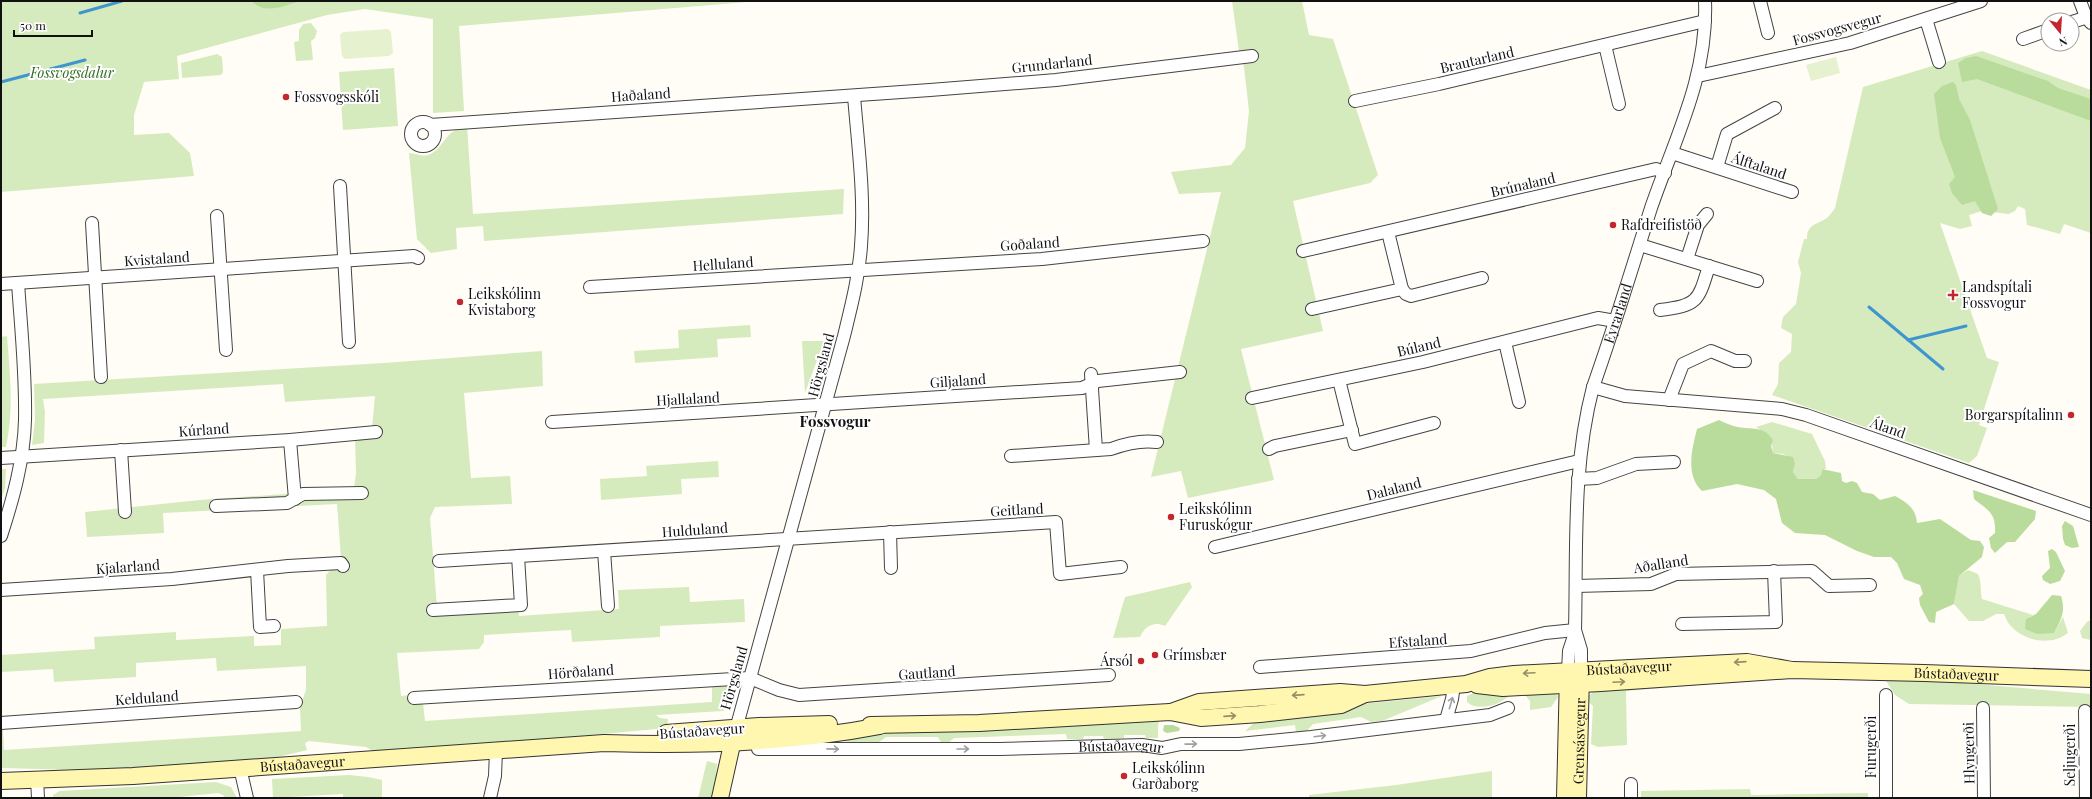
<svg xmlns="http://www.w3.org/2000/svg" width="2092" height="799" viewBox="0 0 2092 799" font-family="'Playfair Display',serif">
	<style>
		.green { fill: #d5ebbd }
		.forest { fill: #b9dc9c }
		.pitch { fill: #e6f2cf }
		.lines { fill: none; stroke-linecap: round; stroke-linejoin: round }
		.stream { stroke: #3f96cf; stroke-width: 3 }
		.street-casing { stroke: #444; stroke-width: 14 }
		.secondary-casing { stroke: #333; stroke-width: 18 }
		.street { stroke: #fff; stroke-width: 12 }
		.secondary { stroke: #fff6b0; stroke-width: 16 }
		.oneway { stroke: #948f68 }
		.oneway2 { stroke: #a0a0a0 }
		.poi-dot { fill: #c4262e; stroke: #fff; stroke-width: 1.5 }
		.labels { text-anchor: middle; stroke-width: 4; stroke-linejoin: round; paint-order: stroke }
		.street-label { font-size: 14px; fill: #111; stroke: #fff }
		.park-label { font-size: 14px; font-style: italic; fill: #2f6b1f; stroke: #fff }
		.poi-label { font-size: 14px; fill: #111; stroke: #fff; text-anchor: start }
		.neighbourhood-label { font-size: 15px; font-weight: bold; fill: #111; stroke: #fff }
	</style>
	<rect width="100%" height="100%" fill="#fffdf5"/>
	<g class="green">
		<path d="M1,1H759L459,26L464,111L433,113V19L365,9L327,15L177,56L179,79L144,82L134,115V135L169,133L190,153L194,176L1,192Z"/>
		<path d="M1232,1H1302L1309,35L1333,39L1378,175L1370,183L1293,201L1323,331L1241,349L1274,480L1188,498L1181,471L1151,477L1221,192L1179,194L1171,172L1231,165L1245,148L1249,111L1244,67L1239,51Z"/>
		<path d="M311,23L317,31L315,38L311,41L313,60L296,61L294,42L299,41V30L303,24Z"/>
		<path d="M1982,51L2091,90V233L2064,224L2060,234L2027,225L2025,209L2018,206L2015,211L2009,214L1982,211L1969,215L1972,226L1960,229L1940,223L1987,358L1999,362L1979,425L1987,428L1977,456L1969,463L1772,395L1778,384L1779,363L1791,352L1792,334L1781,328L1783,317L1796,304L1801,273L1798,262L1804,239H1807C1807,224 1816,225 1827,218C1830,215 1833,211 1835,208L1863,87Z"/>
		<path d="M217,54L222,57L223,72L221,75L182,78L181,63Z"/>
		<path d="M394,68L398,126L343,130L339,72Z"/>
		<path d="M459,126H467L473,214L844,189L843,214L484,241L483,226L456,228L457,249L431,253L417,239L409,153C416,153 421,157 428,155C442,151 445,132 459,129Z"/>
		<path d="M750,325L751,337L717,339L718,357L635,363L634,351L679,348L678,330Z"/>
		<path d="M7,336C10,374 14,410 6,447H1V337Z"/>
		<path d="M802,341H824L805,393Z"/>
		<path d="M542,351L543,386L464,393L471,478L510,476L512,504L435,507L430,518L437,607L518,602L519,616L619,609L618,590L689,587L690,602L744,599L745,622L660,626V637L572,642L571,630L484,635V642L479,649L397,653L401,696L422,694L425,721L712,702V683H731L723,711L656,715L660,718L668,719L667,728L538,740L373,751L366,747L309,741L305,743L307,750L274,758L117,771L1,768V729H3L4,750L301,731L300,707L306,690V666L217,671L216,658L136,663V677L54,682L53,669L1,672V655L95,649L94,637L176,632V640L254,636V646L281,645V629L327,626L326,575L341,558L337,504L163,513L164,533L87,537L85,512L200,500L354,489L356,473L355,438H371L375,396L285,402L283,384L43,399L45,412L44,443L32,445L35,420L34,384L384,363Z"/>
		<path d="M1772,422L1812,434L1825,461L1826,469H1822L1821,475L1816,479H1798L1793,472L1795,464L1784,454L1773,453L1771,437L1756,427Z"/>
		<path d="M718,461L719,477L681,479L682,494L601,500L600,479L647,476L646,466Z"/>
		<path d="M1,469H6L5,488L1,500Z"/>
		<path d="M1968,570L1978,574C1982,583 1980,591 1982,599L2033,615L2026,619L2054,633L2063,617L2068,633C2048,649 2012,639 2004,614H1996L1983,621H1969L1954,604L1959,576Z"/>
		<path d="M1190,582L1192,587L1165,626C1154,621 1145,626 1140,637L1113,638L1125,597Z"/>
		<path d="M2091,620V640L2082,638L2080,631L2087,622Z"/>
		<path d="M1883,676L2091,694V707L1909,704L1895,695Z"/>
		<path d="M1746,681L1626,691L1627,745L1598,747L1591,744L1593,706L1587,700V697L1597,689Z"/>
		<path d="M1556,689L1558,697L1551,707L1530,710V701L1524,694H1510C1502,705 1478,712 1467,702V696L1480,690Z"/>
		<path d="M1442,696L1382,721L1371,722L1361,717L1313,724L1306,732L1296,733L1295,725L1245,731L1255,722L1361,704Z"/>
		<path d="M1160,719L1158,725V738H1146L1145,735H1124V738L1104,739L1103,736H1084L1083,739H1067L1066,734L954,738L947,744H942L938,737H886L875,745L812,737Z"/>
		<path d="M707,761L717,764L715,788L712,798H698Z"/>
		<path d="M1492,771V798H1309V795L1396,785Z"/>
		<path d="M349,775L368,777L382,780V798H343V794L273,798L272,779Z"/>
		<path d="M216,782L231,787L237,798H225L223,795L218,793L170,798H53V795L60,791Z"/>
		<path d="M1750,789L1751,795L1868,793V798H1641V791Z"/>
	</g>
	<g class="forest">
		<path d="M251,1H300C283,6 266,15 251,1Z"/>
		<path d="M1976,56L2048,81L2058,88L2091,99V121L1977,79L1962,82L1958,63L1966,58Z"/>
		<path d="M1953,82L1956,85L1959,99L1970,120L1998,209L1991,216L1982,213L1975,201L1962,205L1952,193L1949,184L1955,177L1940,138L1934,94L1942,86Z"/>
		<path d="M1719,420C1725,423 1732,426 1738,427C1751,430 1764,425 1773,440L1771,446L1773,453L1793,457L1795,464L1793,472L1798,479H1816L1821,475L1822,469L1841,473L1842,481L1846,483L1852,481L1857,483L1862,492L1873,494L1880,500L1895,496C1908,503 1916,509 1917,523L1940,519L1971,540L1980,541L1984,547L1982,557L1959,576L1954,604L1936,612L1935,623L1929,622L1920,605L1919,598L1923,594L1920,585L1904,579L1897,563L1891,557H1874L1857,551L1825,535L1795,533L1782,523L1776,499L1764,490L1737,484L1702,491C1685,475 1692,449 1697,429Z"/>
		<path d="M1973,490L2036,511L2035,519L2015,542H2007L1995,553L1991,548L1989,538L1995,533C1996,513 1989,511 1974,499Z"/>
		<path d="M2065,521L2073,526L2079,547L2072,548L2065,545L2063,539L2062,526Z"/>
		<path d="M2052,549L2056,552L2065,571L2060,581L2050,584L2043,580L2042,576L2050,568L2048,551Z"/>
		<path d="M2052,595L2061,596C2066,611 2061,620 2054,633L2037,634L2025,629L2026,619L2036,614Z"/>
		<path d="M1164,725H1173L1180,728L1179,731L1167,733L1163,731Z"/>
	</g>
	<g class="pitch">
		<path d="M388,29L391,32L393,53L389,56L345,59L342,56L340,35L343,32Z"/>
		<path d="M1836,57L1840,73L1811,81L1806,65Z"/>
	</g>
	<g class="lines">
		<g class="stream">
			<path d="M80,13L122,1"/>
			<path d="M1,82L85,60"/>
			<path d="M1869,307L1943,369"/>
			<path d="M1908,340L1966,326"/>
		</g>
		<g class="street-casing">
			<g id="street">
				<path d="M1760,1L1768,33"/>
				<path d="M2080,1L2086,17L2091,23"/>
				<path d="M1926,19L1939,62"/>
				<path d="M2072,22L2091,16"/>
				<path d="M2023,39L2048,30"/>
				<path d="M1605,45L1619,104"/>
				<path d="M1698,76L1850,43L1981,1"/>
				<path d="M1355,101L1439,84L1705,21"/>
				<circle cx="423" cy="134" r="12"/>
				<path d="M430,125L930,90L1056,80L1252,56"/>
				<path d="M1672,153L1792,192"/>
				<path d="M1717,167L1727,134L1775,108"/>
				<path d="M340,186L349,342"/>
				<path d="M217,216L226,350"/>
				<path d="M92,223L101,377"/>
				<path d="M1640,245L1757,281"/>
				<path d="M1303,251L1656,169L1665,173"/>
				<path d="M1687,259L1698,225L1707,214"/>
				<path d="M1,284L414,256L418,258"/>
				<path d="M590,287L1042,259L1203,241"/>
				<path d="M1402,289L1406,294L1411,296L1482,278"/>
				<path d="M1312,309L1402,289L1388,232"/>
				<path d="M1660,310C1698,305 1698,302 1709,266"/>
				<path d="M1505,342L1519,402"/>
				<path d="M1091,374L1096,450"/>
				<path d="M1339,380L1355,444L1434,423"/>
				<path d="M1593,387L1625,396L1782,409L1806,415L2091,515"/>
				<path d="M1252,398L1423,362L1598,318L1615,321"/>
				<path d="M1669,400L1683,364L1711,351L1735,361H1745"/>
				<path d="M552,422L1082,388L1098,381L1180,372"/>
				<path d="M290,440L295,499"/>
				<path d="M1269,449L1275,446L1352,430"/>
				<path d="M121,450L125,512"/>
				<path d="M1011,456L1111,449C1127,443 1141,440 1157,442"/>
				<path d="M1,458L290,440L376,432"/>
				<path d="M1578,479L1597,478L1636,464L1674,462"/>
				<path d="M216,506L287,503L303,494L362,493"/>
				<path d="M890,532L891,568"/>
				<path d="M1,536C13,499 24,460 25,420C26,374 21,328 18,283"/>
				<path d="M1215,547L1579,461"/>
				<path d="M604,551L608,606"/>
				<path d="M439,561L1056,522L1060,574L1121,567"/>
				<path d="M257,570L260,627L274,626"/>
				<path d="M1576,586L1651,584L1676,574L1812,571L1829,586L1870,585"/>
				<path d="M1,590L172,579L288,566L341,563L343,566"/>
				<path d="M433,610L521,605L518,556"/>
				<path d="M1682,624L1776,622L1774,571"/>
				<path d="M1260,667L1471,651L1545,633L1575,630"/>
				<path id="s1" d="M1581,671V650L1575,630C1577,549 1572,467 1593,387C1614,328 1632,268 1651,208C1675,138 1708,77 1705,1"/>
				<path d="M1568,672L1569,651L1575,633"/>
				<path d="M414,698L750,678L779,690L799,695L1109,675"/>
				<path d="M1983,708L1984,798"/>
				<path d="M2085,711L2086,798"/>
				<path d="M1446,720L1452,699L1454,685"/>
				<path d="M1,723L296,702"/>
				<path d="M736,729L844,336C851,307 859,277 861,246C865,196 858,146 854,96"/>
				<path id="s2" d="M758,749H1000L1142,745L1162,748L1181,744H1239L1311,737L1490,715L1508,708"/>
				<path d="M240,768L247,798"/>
				<path d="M37,779L38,798"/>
				<path d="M1631,784V798"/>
				<path d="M490,798L495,776L496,751"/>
				<path d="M1886,798V695"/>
			</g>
		</g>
		<g class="secondary-casing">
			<g id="secondary">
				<path id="s3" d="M1477,685L1503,688L1601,683L1792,670L1924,673L2091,679"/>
				<path id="s4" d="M1171,712L1199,702L1340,692L1365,694L1466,684L1490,677L1514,674L1747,662L1792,670"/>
				<path d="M870,725L979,723L1170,712L1201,718L1260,714L1341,705L1365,694"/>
				<path d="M666,733L759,726L829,724"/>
				<path id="s5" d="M1,781L133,776L604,743C694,746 792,743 880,726"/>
				<path d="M720,798L735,731"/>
				<path d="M1565,798L1568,674"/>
				<path id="s6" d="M1578,798L1581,674"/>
			</g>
		</g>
		<use href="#street" class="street"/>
		<use href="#secondary" class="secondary"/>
	</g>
	<defs><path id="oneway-shaft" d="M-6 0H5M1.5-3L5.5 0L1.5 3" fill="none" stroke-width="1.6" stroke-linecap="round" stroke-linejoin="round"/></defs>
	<g class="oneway">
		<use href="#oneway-shaft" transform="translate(1740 662) rotate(176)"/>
		<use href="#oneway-shaft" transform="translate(1529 673) rotate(177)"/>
		<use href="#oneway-shaft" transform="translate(1619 682) rotate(-3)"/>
		<use href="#oneway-shaft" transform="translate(1298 695) rotate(176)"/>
		<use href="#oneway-shaft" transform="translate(1230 716) rotate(-4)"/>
	</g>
	<g class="oneway2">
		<use href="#oneway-shaft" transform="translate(1451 703) rotate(-74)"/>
		<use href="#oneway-shaft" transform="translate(1320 736) rotate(-7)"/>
		<use href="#oneway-shaft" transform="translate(1191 744) rotate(-1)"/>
		<use href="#oneway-shaft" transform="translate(833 749) rotate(1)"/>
		<use href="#oneway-shaft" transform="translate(963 749)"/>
	</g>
	<g class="poi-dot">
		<circle cx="286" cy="97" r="4"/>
		<circle cx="1613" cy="225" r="4"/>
		<path d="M1951 289h4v4h4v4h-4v4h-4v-4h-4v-4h4z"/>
		<circle cx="460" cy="302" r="4"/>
		<circle cx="2071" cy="415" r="4"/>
		<circle cx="1171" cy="517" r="4"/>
		<circle cx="1155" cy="655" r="4"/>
		<circle cx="1141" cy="661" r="4"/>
		<circle cx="1124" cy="776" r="4"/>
	</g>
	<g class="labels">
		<g class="street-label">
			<text transform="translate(1837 29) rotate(-15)" y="5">Fossvogsvegur</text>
			<text transform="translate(1477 60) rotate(-13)" y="5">Brautarland</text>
			<text transform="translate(1052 64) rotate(-6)" y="5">Grundarland</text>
			<text transform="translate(641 95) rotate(-4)" y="5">Haðaland</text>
			<text transform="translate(1759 166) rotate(18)" y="5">Álftaland</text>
			<text transform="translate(1523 185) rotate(-13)" y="5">Brúnaland</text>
			<text transform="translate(1030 244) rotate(-4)" y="5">Goðaland</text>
			<text transform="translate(157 259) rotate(-4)" y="5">Kvistaland</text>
			<text transform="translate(723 264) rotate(-4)" y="5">Helluland</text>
			<text dy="5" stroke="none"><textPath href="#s1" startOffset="364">Eyrarland</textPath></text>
			<text transform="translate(1419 347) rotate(-13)" y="5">Búland</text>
			<text transform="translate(821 365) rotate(-75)" y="5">Hörgsland</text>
			<text transform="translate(958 381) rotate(-4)" y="5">Giljaland</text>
			<text transform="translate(688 399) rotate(-3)" y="5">Hjallaland</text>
			<text transform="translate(1888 428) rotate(19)" y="5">Áland</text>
			<text transform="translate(204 430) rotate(-4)" y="5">Kúrland</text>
			<text transform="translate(1394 489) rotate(-14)" y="5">Dalaland</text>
			<text transform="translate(1017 510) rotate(-3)" y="5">Geitland</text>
			<text transform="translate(695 530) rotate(-4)" y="5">Hulduland</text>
			<text transform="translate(1661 564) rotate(-9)" y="5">Aðalland</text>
			<text transform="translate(128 567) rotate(-4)" y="5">Kjalarland</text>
			<text transform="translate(1418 641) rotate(-4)" y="5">Efstaland</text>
			<text dy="5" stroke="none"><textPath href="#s4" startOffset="462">Bústaðavegur</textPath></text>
			<text transform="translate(581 672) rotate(-4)" y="5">Hörðaland</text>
			<text transform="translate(927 673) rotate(-4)" y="5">Gautland</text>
			<text dy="5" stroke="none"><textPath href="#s3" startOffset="480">Bústaðavegur</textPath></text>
			<text transform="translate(734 678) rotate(-74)" y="5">Hörgsland</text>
			<text transform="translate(147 698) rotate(-4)" y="5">Kelduland</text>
			<text transform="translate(702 731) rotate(-4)" y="5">Bústaðavegur</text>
			<text dy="5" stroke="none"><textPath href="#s6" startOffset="57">Grensásvegur</textPath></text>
			<text dy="5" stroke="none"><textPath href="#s2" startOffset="363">Bústaðavegur</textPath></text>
			<text transform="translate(1871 747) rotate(-90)" y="5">Furugerði</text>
			<text transform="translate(1969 753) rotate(-91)" y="5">Hlyngerði</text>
			<text transform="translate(2070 755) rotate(-90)" y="5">Seljugerði</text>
			<text dy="5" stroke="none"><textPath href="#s5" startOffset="302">Bústaðavegur</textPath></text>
		</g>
		<g class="park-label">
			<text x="72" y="78">Fossvogsdalur</text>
		</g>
		<g class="poi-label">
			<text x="294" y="102">Fossvogsskóli</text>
			<text x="1621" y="230">Rafdreifistöð</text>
			<text x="1962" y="292">Landspítali<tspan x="1962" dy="16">Fossvogur</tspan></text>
			<text x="468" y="299">Leikskólinn<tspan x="468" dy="16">Kvistaborg</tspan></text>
			<text x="2063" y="420" text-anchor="end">Borgarspítalinn</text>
			<text x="1179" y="514">Leikskólinn<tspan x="1179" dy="16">Furuskógur</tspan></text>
			<text x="1163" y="660">Grímsbær</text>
			<text x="1133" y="666" text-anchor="end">Ársól</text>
			<text x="1132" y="773">Leikskólinn<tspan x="1132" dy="16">Garðaborg</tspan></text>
		</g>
		<g class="neighbourhood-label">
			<text x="835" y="427">Fossvogur</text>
		</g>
	</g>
	<rect width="2092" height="799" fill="none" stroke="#111111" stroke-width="4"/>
	<g transform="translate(2060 32) rotate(162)"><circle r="19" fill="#ffffff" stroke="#a0a0a0"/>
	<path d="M0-3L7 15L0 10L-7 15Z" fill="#c4262e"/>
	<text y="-6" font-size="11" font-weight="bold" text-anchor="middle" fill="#111111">N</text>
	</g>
	<path d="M14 30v6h78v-6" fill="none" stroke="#111111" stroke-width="2"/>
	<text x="20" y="30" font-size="12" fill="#111111" stroke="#ffffff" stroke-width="3" paint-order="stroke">50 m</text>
</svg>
